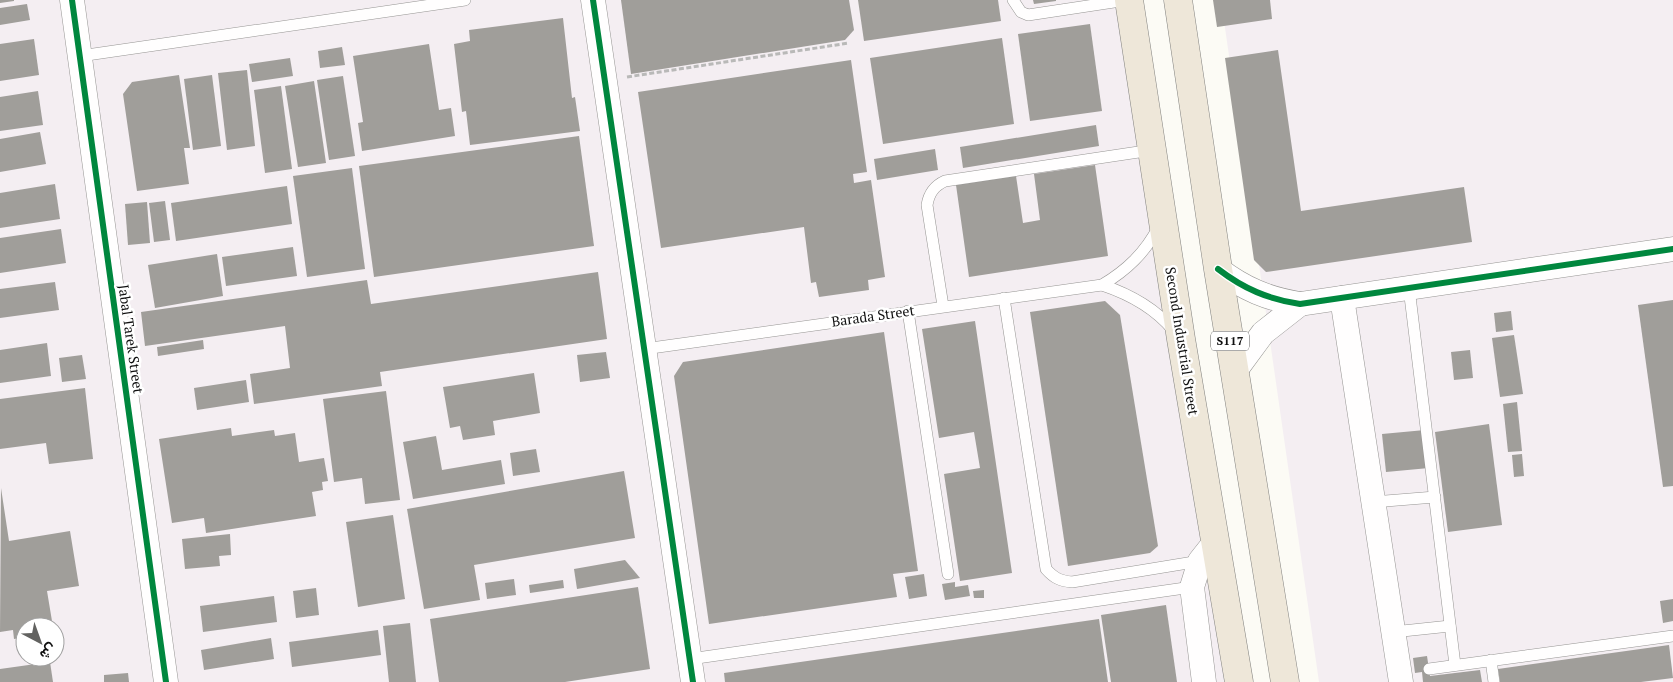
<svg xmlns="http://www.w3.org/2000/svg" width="1673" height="682" viewBox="0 0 1673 682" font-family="'PT Serif',Vazirmatn,serif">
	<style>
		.industrial { fill: #f4eef2; fill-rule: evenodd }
		.building { fill: #a09e9a }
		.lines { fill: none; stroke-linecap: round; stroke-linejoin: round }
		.lane-casing { stroke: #969593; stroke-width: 12 }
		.street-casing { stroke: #969593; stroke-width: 25 }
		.primary-casing { stroke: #838380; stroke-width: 29 }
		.path { stroke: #b9b9b8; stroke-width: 3; stroke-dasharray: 5 2.5; stroke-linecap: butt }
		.lane { stroke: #fffefe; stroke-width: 11 }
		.street { stroke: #fffefe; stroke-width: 24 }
		.primary { stroke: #eee7d9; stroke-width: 28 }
		.cycleway-casing { stroke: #fff; stroke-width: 9 }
		.cycleway { stroke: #00873e; stroke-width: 6 }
		.labels { text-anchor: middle; stroke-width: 5; stroke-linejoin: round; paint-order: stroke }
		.shield { fill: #fff; stroke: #575757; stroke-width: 1 }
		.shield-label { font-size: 12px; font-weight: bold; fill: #0f0f0f }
		.street-label { font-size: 14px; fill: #0f0f0f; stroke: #fff }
	</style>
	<rect width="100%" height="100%" fill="#fcfbf5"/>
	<g class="industrial">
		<path d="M0,0H1117L1228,682H0ZM25,627H55V657H25Z"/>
		<path d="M1221,0H1673V682H1319Z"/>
	</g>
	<g class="building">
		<path d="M0,0H14V1L0,3Z"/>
		<path d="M621,0H849L854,30L845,40L631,74Z"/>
		<path d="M858,0H998L1001,21L864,41Z"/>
		<path d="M1033,0H1056V1L1034,4Z"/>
		<path d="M1213,0H1270L1272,19L1217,27Z"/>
		<path d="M27,4L30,20L0,25V8Z"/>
		<path d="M563,18L572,98L575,97L580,131L470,145L466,111L462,112L454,44L470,41L469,30Z"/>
		<path d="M1090,24L1102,111L1030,121L1018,34Z"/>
		<path d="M1002,38L1014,124L883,144L870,58Z"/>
		<path d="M34,39L39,75L0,81V44Z"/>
		<path d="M429,44L439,110L451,108L455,136L362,151L358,123L363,122L353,56Z"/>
		<path d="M342,47L345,65L320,68L318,51Z"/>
		<path d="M1278,50L1301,211L1464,187L1472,242L1266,272L1254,260L1225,58Z"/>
		<path d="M290,58L293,76L252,82L249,64Z"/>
		<path d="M851,60L867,172L853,174L854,183L871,180L885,277L868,280L869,290L819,297L816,282L811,283L804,227L661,248L638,92Z"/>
		<path d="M247,70L255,146L227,150L218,73Z"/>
		<path d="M179,75L190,148H184L189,184L137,191L123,94L132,82Z"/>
		<path d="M212,75L221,146L193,150L184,79Z"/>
		<path d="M343,76L355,156L329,160L317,80Z"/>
		<path d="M314,81L326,163L298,167L285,86Z"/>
		<path d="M281,86L292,169L265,173L254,90Z"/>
		<path d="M38,91L43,125L0,131V97Z"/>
		<path d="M1096,125L1099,146L963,168L960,147Z"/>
		<path d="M40,132L46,164L0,172V139Z"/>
		<path d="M579,136L594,246L374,277L359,166Z"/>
		<path d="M935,149L938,170L877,180L874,159Z"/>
		<path d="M1095,165L1108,256L969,277L956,185L1016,176L1023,223L1040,220L1034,174Z"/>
		<path d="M352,168L365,269L307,277L293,176Z"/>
		<path d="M55,184L60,219L0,228V193Z"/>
		<path d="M287,186L292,224L176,241L171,203Z"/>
		<path d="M165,201L170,240L154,242L149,203Z"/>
		<path d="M147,202L150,243L128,245L125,204Z"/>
		<path d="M61,229L66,263L0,273V238Z"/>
		<path d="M293,247L297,276L226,286L222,257Z"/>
		<path d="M217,254L223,296L155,308L148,265Z"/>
		<path d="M598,272L607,339L380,372L382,386L254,404L250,374L290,368L285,326L145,346L141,312L367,280L371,304Z"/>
		<path d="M55,282L59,310L0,318V289Z"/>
		<path d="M1673,300V486L1663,487L1638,305Z"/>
		<path d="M1105,301L1120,315L1158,546L1150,553L1068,566L1030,312Z"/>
		<path d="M1511,311L1513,330L1496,332L1494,313Z"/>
		<path d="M975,321L1012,573L960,581L944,474L980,468L974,432L939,438L922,329Z"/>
		<path d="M884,332L918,571L893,574L897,597L709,624L674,376L683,362Z"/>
		<path d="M1514,335L1523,394L1500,397L1492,338Z"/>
		<path d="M203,340L204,349L158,356L157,347Z"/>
		<path d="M47,343L51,376L0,383V350Z"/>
		<path d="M1470,350L1473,378L1454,380L1451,352Z"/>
		<path d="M606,352L610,378L580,382L577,355Z"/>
		<path d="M82,355L86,379L62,382L59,358Z"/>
		<path d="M534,373L540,413L493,421L495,435L463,440L460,426L450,428L443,387Z"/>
		<path d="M246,380L249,402L197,410L194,388Z"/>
		<path d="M85,388L93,459L49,464L46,443L0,449V399Z"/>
		<path d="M386,391L400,500L365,504L362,478L334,482L323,399Z"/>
		<path d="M1517,402L1522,451L1508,452L1503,404Z"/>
		<path d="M1489,424L1502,525L1448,532L1435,432Z"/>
		<path d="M231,428L232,436L274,430L275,436L295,433L299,462L324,458L328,481L322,482L323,490L312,492L316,516L206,533L204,518L172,523L159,439Z"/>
		<path d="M1425,430L1429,468L1386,472L1382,434Z"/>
		<path d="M436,436L442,470L501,460L505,484L413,499L403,442Z"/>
		<path d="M536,449L540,472L513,476L510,453Z"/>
		<path d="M1522,454L1524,476L1514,477L1512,455Z"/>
		<path d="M624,471L635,538L474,565L480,600L424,609L407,509Z"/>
		<path d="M1,488L9,541L70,531L79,586L47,591L53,627H25V637L14,639L13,630L0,632Z"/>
		<path d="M393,515L405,599L358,607L346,522Z"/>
		<path d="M230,534L231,555L219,556L220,566L185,569L182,539Z"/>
		<path d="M625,560L640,578L577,589L574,569Z"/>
		<path d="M924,574L927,596L909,599L905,577Z"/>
		<path d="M514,579L516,595L487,599L485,583Z"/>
		<path d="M563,580L564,588L530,593L529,585Z"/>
		<path d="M955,582V587L968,585L970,596L945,600L942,584Z"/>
		<path d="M638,587L650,669L565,682H439L430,619Z"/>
		<path d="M316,588L319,615L296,618L293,591Z"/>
		<path d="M984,590V598H974L973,591Z"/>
		<path d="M274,596L277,622L203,632L200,606Z"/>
		<path d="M1673,599V621L1663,623L1660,601Z"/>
		<path d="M1166,605L1177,682H1111L1101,615Z"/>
		<path d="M1099,619L1108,682H725L724,673Z"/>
		<path d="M410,623L416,682H389L383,626Z"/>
		<path d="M378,630L381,655L292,667L289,642Z"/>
		<path d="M271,638L274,659L204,670L201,650Z"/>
		<path d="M1669,645L1673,678L1641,682H1500L1498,669Z"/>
		<path d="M1427,656L1430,676L1480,670L1482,682H1423L1422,672L1415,673L1413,658Z"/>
		<path d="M50,662L53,682H0V669Z"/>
		<path d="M128,673L129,682H104V675Z"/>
	</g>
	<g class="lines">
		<g class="lane-casing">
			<g id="lane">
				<path d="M1013,0L1021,12L1028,15L1127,0"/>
				<path d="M80,56L465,0"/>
				<path d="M1102,285C1129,294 1154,307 1173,330"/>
				<path d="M1409,288L1455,665"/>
				<path d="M1004,298L1046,569C1054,578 1060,581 1072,582L1200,561"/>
				<path d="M943,306L927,205C929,193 934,186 945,181L1152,150"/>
				<path d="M908,311L948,574"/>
				<path d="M644,349L1102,285C1127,270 1145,253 1159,226"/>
				<path d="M1373,502L1435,497"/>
				<path d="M1393,632L1450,626"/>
				<path d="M690,659L1192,587"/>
				<path d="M1491,660L1494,682"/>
				<path d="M1429,669L1673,636"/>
			</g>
		</g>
		<g class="street-casing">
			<g id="street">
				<path d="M72,0L166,682"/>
				<path d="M593,0L693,682"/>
				<path d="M1218,269C1244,289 1268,299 1300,304L1673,249"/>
				<path d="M1342,298L1401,682"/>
				<path d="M1235,371L1263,333L1300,304"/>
				<path d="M1204,682L1192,587L1200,561L1215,542"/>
			</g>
		</g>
		<g class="primary-casing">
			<g id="primary">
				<path d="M1129,0L1181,339L1239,682"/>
				<path d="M1178,0L1218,269L1285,682"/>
			</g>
		</g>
		<path class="path" d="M627,77L849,43"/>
		<use href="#lane" class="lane"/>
		<use href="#street" class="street"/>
		<use href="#primary" class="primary"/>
		<g class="cycleway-casing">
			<g id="cycleway">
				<path d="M72,0L166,682"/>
				<path d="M593,0L693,682"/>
				<path d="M1218,269C1244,289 1268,299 1300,304L1673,249"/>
			</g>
		</g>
		<use href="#cycleway" class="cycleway"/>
	</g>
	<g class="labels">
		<rect class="shield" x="1211" y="331.5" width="38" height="19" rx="4"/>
		<g class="shield-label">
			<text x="1230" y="345">S117</text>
		</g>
		<g class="street-label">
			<text transform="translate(873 316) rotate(-8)" y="5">Barada Street</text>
			<text transform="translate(131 339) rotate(82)" y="5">Jabal Tarek Street</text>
			<text transform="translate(1182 341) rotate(81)" y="5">Second Industrial Street</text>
		</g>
	</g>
	<g transform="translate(40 642) rotate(139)"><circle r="24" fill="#ffffff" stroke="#9f9f9f"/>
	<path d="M0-4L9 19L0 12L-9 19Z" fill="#626260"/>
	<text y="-8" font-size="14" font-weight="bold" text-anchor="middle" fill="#0f0f0f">ش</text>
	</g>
</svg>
